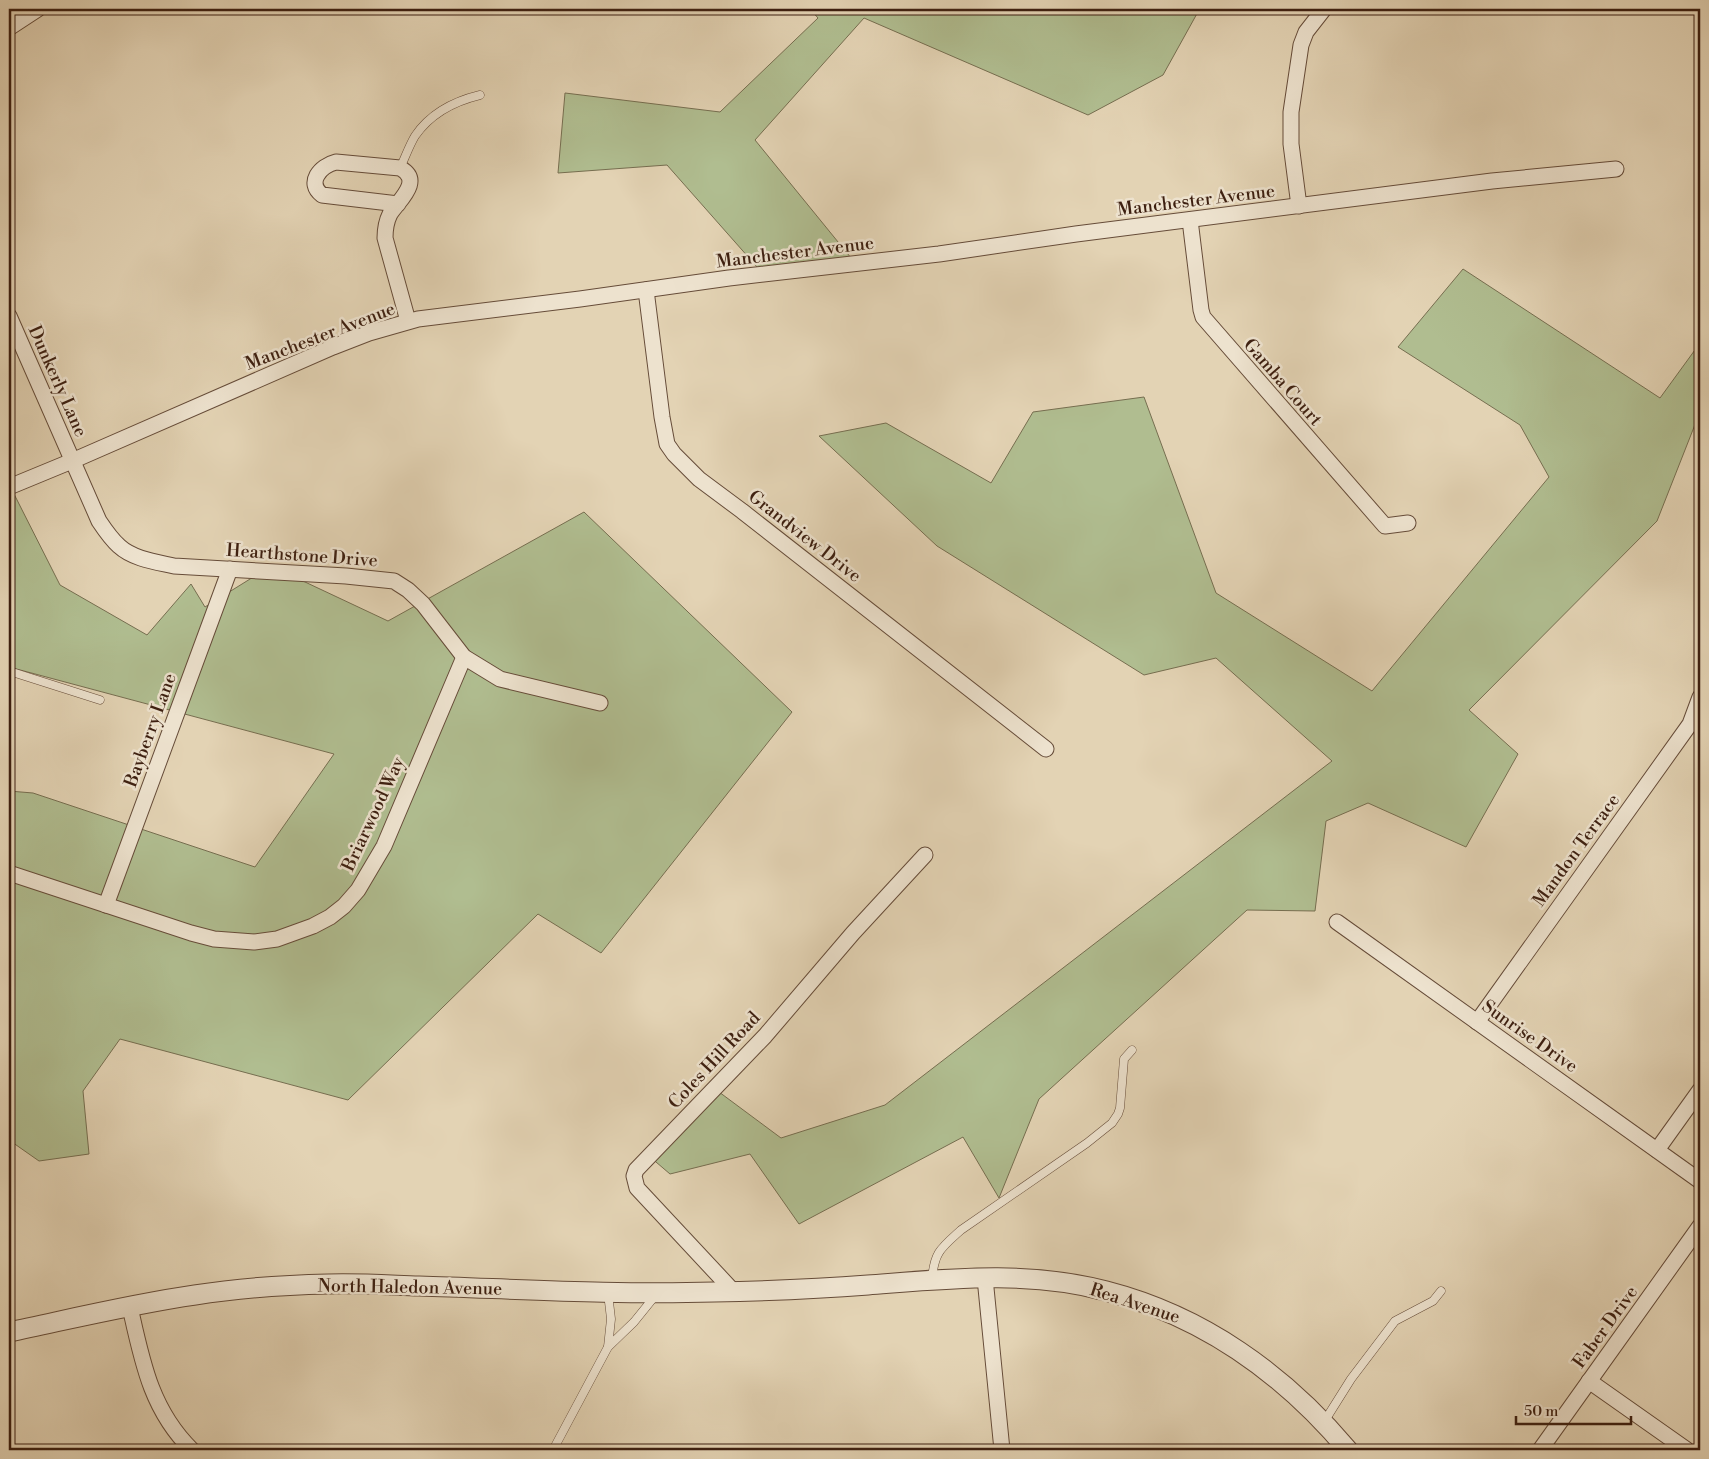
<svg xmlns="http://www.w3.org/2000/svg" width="1709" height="1459" viewBox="0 0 1709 1459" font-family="'Libre Bodoni',serif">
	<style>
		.green { fill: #b0bd90; stroke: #766e50 }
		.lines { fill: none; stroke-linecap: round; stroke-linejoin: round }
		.service-casing { stroke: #664c39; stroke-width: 9 }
		.minor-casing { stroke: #664c39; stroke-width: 17 }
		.tertiary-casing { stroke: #664c39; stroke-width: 21 }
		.service { stroke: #ede2ce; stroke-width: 8 }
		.minor { stroke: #ede2ce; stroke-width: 15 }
		.tertiary { stroke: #ede2ce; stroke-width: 19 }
		.labels { text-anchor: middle; stroke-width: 5; stroke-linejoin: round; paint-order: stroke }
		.street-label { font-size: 18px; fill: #3d1f10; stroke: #ede2ce }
	</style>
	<rect width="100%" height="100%" fill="#e3d3b4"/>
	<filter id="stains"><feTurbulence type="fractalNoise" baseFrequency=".004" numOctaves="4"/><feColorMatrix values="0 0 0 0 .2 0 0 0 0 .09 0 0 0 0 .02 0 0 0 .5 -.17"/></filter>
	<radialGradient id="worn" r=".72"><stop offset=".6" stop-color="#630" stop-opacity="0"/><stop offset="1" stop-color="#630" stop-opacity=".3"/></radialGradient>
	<g class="green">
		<path d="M810,9H1198L1199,10L1163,75L1088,115L864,18L755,140L856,264L765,276L667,165L558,173L565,93L720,112L818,18Z"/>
		<path d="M1463,269L1660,398L1700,343V419L1696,422L1657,521L1469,710L1518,754L1466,847L1368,803L1326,821L1315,911L1247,910L1039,1099L999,1198L963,1137L799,1224L750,1154L670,1174L649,1156L715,1089L781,1138L885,1105L1332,761L1216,658L1144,675L937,546L819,436L886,423L991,483L1033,412L1144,397L1216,593L1372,691L1549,477L1520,425L1398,347Z"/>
		<path d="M12,490L60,585L147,635L191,584L205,607L271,566L388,621L584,512L792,712L601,953L538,914L348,1100L120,1039L83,1091L89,1154L39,1161L9,1140V791L33,793L255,867L334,754L9,667V492Z"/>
	</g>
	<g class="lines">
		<g class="service-casing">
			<g id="service">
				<path d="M400,168C405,158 409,146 415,136C430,114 455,101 480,95"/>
				<path d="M9,671L100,700"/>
				<path d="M932,1280C934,1252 941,1248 961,1230L1087,1143L1112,1123L1118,1114L1120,1108L1124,1059L1132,1050"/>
				<path d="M608,1293L611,1319L608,1347L634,1322L655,1296"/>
				<path d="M1324,1422L1351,1379L1395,1321L1433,1301L1441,1291"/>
				<path d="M553,1450L608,1347"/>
			</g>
		</g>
		<g class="minor-casing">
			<g id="minor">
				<path d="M9,28L38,9"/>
				<path d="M398,204L322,195C306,183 320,166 336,162L400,168C424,181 398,201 390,214C386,222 385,229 385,238L408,321"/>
				<path d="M1299,206L1291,144V112L1301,45L1306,32L1324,9"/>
				<path d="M1190,220L1201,310L1203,317L1385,526L1408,523"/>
				<path d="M646,290L662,417L667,444L674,454L699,479L742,511L1046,749"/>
				<path d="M9,316L99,521C105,530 111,539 119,546C133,559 156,562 174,566L346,576L394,581L408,590L423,604L464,657L500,679L600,703"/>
				<path d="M9,487L72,461L333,347L369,333L418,319L580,299L729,278L939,254L1076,234L1492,181L1616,169"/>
				<path d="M9,873L191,933L214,939L254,942L277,939L313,926L330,917L344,906L358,890L384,846L464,657"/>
				<path d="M106,905L230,569"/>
				<path d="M1337,922L1700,1181"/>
				<path d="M1477,1022L1690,724L1700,697"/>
				<path d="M1657,1150L1700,1090"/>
				<path d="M985,1278L1002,1450"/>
				<path d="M734,1292L637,1188L634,1176L636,1170L765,1036L853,933L925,855"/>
				<path d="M130,1307C142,1361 151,1410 192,1450"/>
				<path d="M1589,1381L1687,1450"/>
				<path d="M1540,1450L1700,1226"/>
			</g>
		</g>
		<g class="tertiary-casing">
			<path id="tertiary" d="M9,1332C71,1319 132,1304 195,1295C239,1288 283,1285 328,1284C358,1283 389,1285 419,1286C517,1289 616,1295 714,1292C765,1291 817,1289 868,1285C947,1279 1028,1270 1106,1291C1203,1316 1284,1374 1348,1450"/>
		</g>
		<use href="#service" class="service"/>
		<use href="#minor" class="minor"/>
		<use href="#tertiary" class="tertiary"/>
	</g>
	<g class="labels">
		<g class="street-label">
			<text transform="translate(1196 200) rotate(-7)" y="6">Manchester Avenue</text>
			<text transform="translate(795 252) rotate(-7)" y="6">Manchester Avenue</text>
			<text transform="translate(320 336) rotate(-21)" y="6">Manchester Avenue</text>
			<text transform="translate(58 381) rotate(66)" y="6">Dunkerly Lane</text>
			<text transform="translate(1283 382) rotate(49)" y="6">Gamba Court</text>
			<text transform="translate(805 536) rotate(38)" y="6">Grandview Drive</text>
			<text transform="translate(302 555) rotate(4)" y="6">Hearthstone Drive</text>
			<text transform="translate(150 730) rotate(-70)" y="6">Bayberry Lane</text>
			<text transform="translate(373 814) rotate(-65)" y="6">Briarwood Way</text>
			<text transform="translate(1576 850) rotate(-54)" y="6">Mandon Terrace</text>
			<text transform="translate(1530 1036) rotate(35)" y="6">Sunrise Drive</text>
			<text transform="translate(714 1060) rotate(-47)" y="6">Coles Hill Road</text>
			<text transform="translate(410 1287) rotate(1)" y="6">North Haledon Avenue</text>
			<text transform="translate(1135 1303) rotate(18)" y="6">Rea Avenue</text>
			<text transform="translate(1605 1327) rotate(-54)" y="6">Faber Drive</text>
		</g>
	</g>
	<rect width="1709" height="1459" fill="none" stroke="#e3d3b4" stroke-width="30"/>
	<rect x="10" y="10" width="1689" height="1439" fill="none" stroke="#3d1f10" stroke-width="2.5"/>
	<rect x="15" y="15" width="1679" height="1429" fill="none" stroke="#3d1f10"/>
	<path d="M1516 1416v8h115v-8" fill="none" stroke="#3d1f10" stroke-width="2.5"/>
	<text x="1524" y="1416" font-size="15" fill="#3d1f10" stroke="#ede2ce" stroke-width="4" paint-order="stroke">50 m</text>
	<rect width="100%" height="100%" filter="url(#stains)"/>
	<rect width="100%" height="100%" fill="url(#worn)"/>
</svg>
